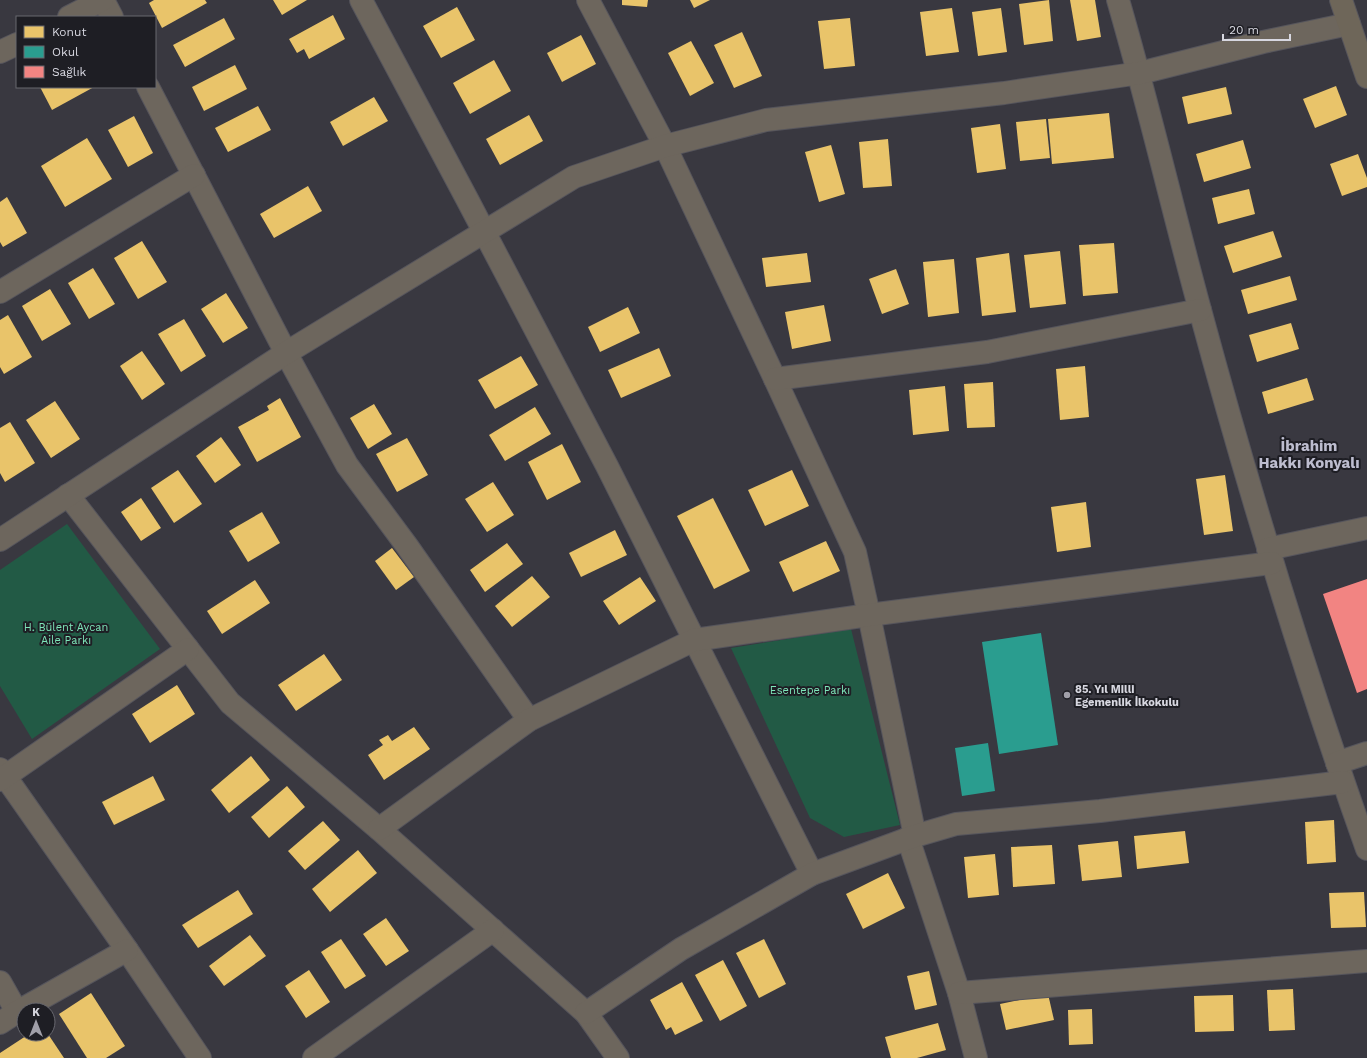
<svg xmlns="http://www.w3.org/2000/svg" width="1367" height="1058" viewBox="0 0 1367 1058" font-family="'Work Sans',sans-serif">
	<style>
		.green { fill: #225a45 }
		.homes { fill: #e9c46a }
		.schools { fill: #2a9d8f }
		.health { fill: #f28482 }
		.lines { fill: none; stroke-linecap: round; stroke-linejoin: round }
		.street-casing { stroke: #56555c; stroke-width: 24 }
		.secondary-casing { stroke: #56555c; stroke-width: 24 }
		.street { stroke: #6d665d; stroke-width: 22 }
		.secondary { stroke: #6e6659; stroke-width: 22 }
		.poi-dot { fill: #a09fa8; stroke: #1e1e24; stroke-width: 1.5 }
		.labels { text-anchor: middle; stroke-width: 4; stroke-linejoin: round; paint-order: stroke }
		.park-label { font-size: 11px; fill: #7ee5b9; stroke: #1e1e24 }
		.poi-label { font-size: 11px; font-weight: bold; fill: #d7d7e0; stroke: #1e1e24; text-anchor: start }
		.district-label { font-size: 15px; font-weight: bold; fill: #bdbdcf; stroke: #1e1e24 }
	</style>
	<rect width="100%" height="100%" fill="#393840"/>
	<g class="green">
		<path d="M67,524L160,649L32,739L0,686V570Z"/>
		<path d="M851,629L900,825L844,837L810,818L731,648Z"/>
	</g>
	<g class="homes">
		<path d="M154,0H205L207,3L162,28L149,3Z"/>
		<path d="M273,0H307L282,15Z"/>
		<path d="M622,0H648L647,7L622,5Z"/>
		<path d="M690,0H710L694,8Z"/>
		<path d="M1049,0L1053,41L1024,45L1019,4Z"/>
		<path d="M1070,0H1095L1101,37L1077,41Z"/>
		<path d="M457,7L475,40L441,58L423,26Z"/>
		<path d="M952,8L959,52L926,56L920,12Z"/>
		<path d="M1001,8L1007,52L978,56L972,12Z"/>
		<path d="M333,15L345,39L309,59L304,49L297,53L289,39Z"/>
		<path d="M224,18L235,39L185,67L173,45Z"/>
		<path d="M850,18L855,66L824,69L818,21Z"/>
		<path d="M742,32L762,76L734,88L714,45Z"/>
		<path d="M581,35L596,64L562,82L547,53Z"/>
		<path d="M691,41L714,83L690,96L668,53Z"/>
		<path d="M494,60L511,91L470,114L453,83Z"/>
		<path d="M235,65L247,89L204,111L192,87Z"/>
		<path d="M1336,86L1347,115L1315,128L1303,99Z"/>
		<path d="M40,87H94L52,110Z"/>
		<path d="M1226,87L1232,114L1188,124L1182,97Z"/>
		<path d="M374,97L388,121L343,146L330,122Z"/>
		<path d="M258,106L271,130L228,152L215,128Z"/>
		<path d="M1109,113L1114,158L1052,164L1048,119Z"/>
		<path d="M529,115L543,141L500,165L486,139Z"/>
		<path d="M134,116L153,153L128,167L108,130Z"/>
		<path d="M1046,119L1050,158L1020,161L1016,122Z"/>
		<path d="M1000,124L1006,169L977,173L971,128Z"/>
		<path d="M87,138L112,179L65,207L41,166Z"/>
		<path d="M888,139L892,186L863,188L859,142Z"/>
		<path d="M1243,140L1251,168L1204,182L1196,154Z"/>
		<path d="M831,145L845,194L819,202L805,152Z"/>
		<path d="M1358,154L1367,178V187L1342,196L1330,164Z"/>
		<path d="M308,186L322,211L274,238L260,214Z"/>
		<path d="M1249,189L1255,214L1218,224L1212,198Z"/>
		<path d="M7,197L27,233L3,247L0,242V202Z"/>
		<path d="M1273,231L1282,257L1233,273L1224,246Z"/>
		<path d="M142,241L167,282L138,299L114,258Z"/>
		<path d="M1114,243L1118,293L1083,296L1079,245Z"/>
		<path d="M1060,251L1066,304L1030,308L1024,255Z"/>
		<path d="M807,253L811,282L766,287L762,258Z"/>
		<path d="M1009,253L1016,312L982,316L976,258Z"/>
		<path d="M954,259L959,313L928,317L923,262Z"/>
		<path d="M93,268L115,304L89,319L68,283Z"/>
		<path d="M896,269L909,304L882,314L869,279Z"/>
		<path d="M1290,276L1297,300L1248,314L1241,290Z"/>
		<path d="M50,289L71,324L42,341L22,306Z"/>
		<path d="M226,293L248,328L223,343L201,309Z"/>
		<path d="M824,305L831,341L792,349L785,312Z"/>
		<path d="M628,307L640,333L600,352L588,327Z"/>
		<path d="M8,315L32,357L4,374L0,367V320Z"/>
		<path d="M184,319L206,356L181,372L158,334Z"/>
		<path d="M1291,323L1299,349L1257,362L1249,335Z"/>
		<path d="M659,348L671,376L621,398L608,370Z"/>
		<path d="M142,351L165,384L142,400L120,366Z"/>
		<path d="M521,356L538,385L495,409L478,380Z"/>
		<path d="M1085,366L1089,417L1060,420L1056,369Z"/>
		<path d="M1307,378L1314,400L1268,414L1262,392Z"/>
		<path d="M993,382L995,427L967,428L964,384Z"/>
		<path d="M945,386L949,431L913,435L909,390Z"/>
		<path d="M280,398L301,437L257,462L238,427L269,410L267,406Z"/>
		<path d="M55,401L80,439L51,458L26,420Z"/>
		<path d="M374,404L392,434L368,449L350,418Z"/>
		<path d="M535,407L551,434L505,461L489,435Z"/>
		<path d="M10,422L35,463L5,482L0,473V428Z"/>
		<path d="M221,437L241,465L215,483L196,456Z"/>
		<path d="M407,438L428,475L397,492L376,454Z"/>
		<path d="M562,444L581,482L547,500L528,462Z"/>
		<path d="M178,470L202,504L174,523L151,488Z"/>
		<path d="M792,470L809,506L765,526L748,490Z"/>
		<path d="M1225,475L1233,531L1204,535L1196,479Z"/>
		<path d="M493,482L514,515L487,532L465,499Z"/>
		<path d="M141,498L161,528L141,541L121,512Z"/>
		<path d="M713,498L750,571L714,589L677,516Z"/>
		<path d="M1086,502L1091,547L1057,552L1051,507Z"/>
		<path d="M262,512L280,543L248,562L229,531Z"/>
		<path d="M615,530L627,555L581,577L569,553Z"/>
		<path d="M826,541L840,571L793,592L779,562Z"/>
		<path d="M507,543L523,564L485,592L470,570Z"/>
		<path d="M392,548L414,577L396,590L375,561Z"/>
		<path d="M532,576L550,597L512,627L495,606Z"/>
		<path d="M640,577L656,601L619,625L603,601Z"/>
		<path d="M255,580L270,603L222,634L207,611Z"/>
		<path d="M324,654L342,680L296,711L278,685Z"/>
		<path d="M177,685L195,714L150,743L132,714Z"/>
		<path d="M414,727L430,749L384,780L368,755L383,745L379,740L388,735L392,741Z"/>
		<path d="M251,756L270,780L229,813L211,790Z"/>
		<path d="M153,776L165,800L114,825L102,802Z"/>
		<path d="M287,786L305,807L269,838L251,817Z"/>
		<path d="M1334,820L1336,862L1307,864L1305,822Z"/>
		<path d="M323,821L340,840L305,870L288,851Z"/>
		<path d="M1185,831L1189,863L1137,869L1134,836Z"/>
		<path d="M1118,841L1122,877L1082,881L1078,845Z"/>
		<path d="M1052,845L1055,884L1013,887L1011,847Z"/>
		<path d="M358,850L377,873L330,912L312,889Z"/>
		<path d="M995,854L999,895L968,898L964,857Z"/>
		<path d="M888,873L905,908L863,929L846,894Z"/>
		<path d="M238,890L253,914L198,948L182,925Z"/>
		<path d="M1364,892L1366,927L1331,928L1329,893Z"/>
		<path d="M386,918L409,951L386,966L363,934Z"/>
		<path d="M250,935L266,956L224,986L209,966Z"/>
		<path d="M341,939L366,976L345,989L321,952Z"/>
		<path d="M764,939L786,984L759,998L736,953Z"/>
		<path d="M723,960L747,1006L720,1021L695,975Z"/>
		<path d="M309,970L330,1002L306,1018L285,986Z"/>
		<path d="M929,971L937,1005L915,1010L907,976Z"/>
		<path d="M682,982L703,1021L675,1035L671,1027L666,1030L650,1000Z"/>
		<path d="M1293,989L1295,1030L1269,1031L1267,990Z"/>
		<path d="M91,993L125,1046L106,1058H87L59,1014Z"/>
		<path d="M1048,994L1054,1020L1006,1030L1000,1004Z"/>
		<path d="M1233,995L1234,1031L1195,1032L1194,996Z"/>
		<path d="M1092,1009L1093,1044L1069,1045L1068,1010Z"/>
		<path d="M938,1023L946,1050L917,1058H891L885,1037Z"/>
		<path d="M29,1034H48L64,1058H0V1053Z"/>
	</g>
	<g class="schools">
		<path d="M1041,633L1058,745L999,754L982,642Z"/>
		<path d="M988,743L995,791L962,796L955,748Z"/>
	</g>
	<path class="health" d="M1367,579V689L1357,693L1323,594Z"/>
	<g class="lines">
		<g class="street-casing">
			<g id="street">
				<path d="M103,0L112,17"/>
				<path d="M361,0L467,199L607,466L812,874"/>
				<path d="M588,0L665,146L775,379L855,552L869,615L915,836"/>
				<path d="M1118,0C1148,103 1172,207 1200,310C1249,491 1304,672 1367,849"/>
				<path d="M69,17L102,0"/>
				<path d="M0,52L17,44"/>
				<path d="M148,87L286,353L347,465L407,546L529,720"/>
				<path d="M0,292L194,175"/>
				<path d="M775,379L987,352L1200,310"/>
				<path d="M68,495L230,703L379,829L586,1013L618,1058"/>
				<path d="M0,540L286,353L574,177L665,146L766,120L1004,93L1140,73L1263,42L1349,24"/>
				<path d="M1268,549L1367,528"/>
				<path d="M1337,763L1367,753"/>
				<path d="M0,769L127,950L200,1058"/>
				<path d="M0,780L188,649"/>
				<path d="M379,829L529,720L694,640L869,615L1272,563"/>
				<path d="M908,838L959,993L976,1058"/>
				<path d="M0,982L17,1012"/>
				<path d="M959,993L1367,961"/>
				<path d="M586,1013L681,949L812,874L915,836L956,824L1100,811L1343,782"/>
				<path d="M0,1023L17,1012L127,950"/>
				<path d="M314,1058L493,930"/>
			</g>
		</g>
		<g class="secondary-casing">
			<path id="secondary" d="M1341,0L1367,77"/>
		</g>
		<use href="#street" class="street"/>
		<use href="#secondary" class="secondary"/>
	</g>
	<circle class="poi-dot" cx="1067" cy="695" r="4"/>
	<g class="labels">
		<g class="park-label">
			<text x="66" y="631">H. Bülent Aycan<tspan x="66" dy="13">Aile Parkı</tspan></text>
			<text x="810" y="694">Esentepe Parkı</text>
		</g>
		<g class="poi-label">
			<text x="1075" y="693">85. Yıl Milli<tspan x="1075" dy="13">Egemenlik İlkokulu</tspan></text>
		</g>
		<g class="district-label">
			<text x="1309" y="451">İbrahim<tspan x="1309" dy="17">Hakkı Konyalı</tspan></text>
		</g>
	</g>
	<rect x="16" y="16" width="140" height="72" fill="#1e1e24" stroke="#68686f"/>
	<rect x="24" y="26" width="20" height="12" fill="#e9c46a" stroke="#68686f"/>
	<text x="52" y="36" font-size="12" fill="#d7d7e0">Konut</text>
	<rect x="24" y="46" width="20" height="12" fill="#2a9d8f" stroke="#68686f"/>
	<text x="52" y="56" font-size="12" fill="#d7d7e0">Okul</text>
	<rect x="24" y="66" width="20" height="12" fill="#f28482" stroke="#68686f"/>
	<text x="52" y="76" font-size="12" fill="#d7d7e0">Sağlık</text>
	<g transform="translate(36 1022)"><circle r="19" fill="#1e1e24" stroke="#68686f"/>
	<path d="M0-3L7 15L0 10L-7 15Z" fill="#a09fa8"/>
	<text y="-6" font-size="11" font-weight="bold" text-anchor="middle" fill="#d7d7e0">K</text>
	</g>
	<path d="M1223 34v6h67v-6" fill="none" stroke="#d7d7e0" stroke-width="2"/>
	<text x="1229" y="34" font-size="12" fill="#d7d7e0" stroke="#1e1e24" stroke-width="3" paint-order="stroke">20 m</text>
</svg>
